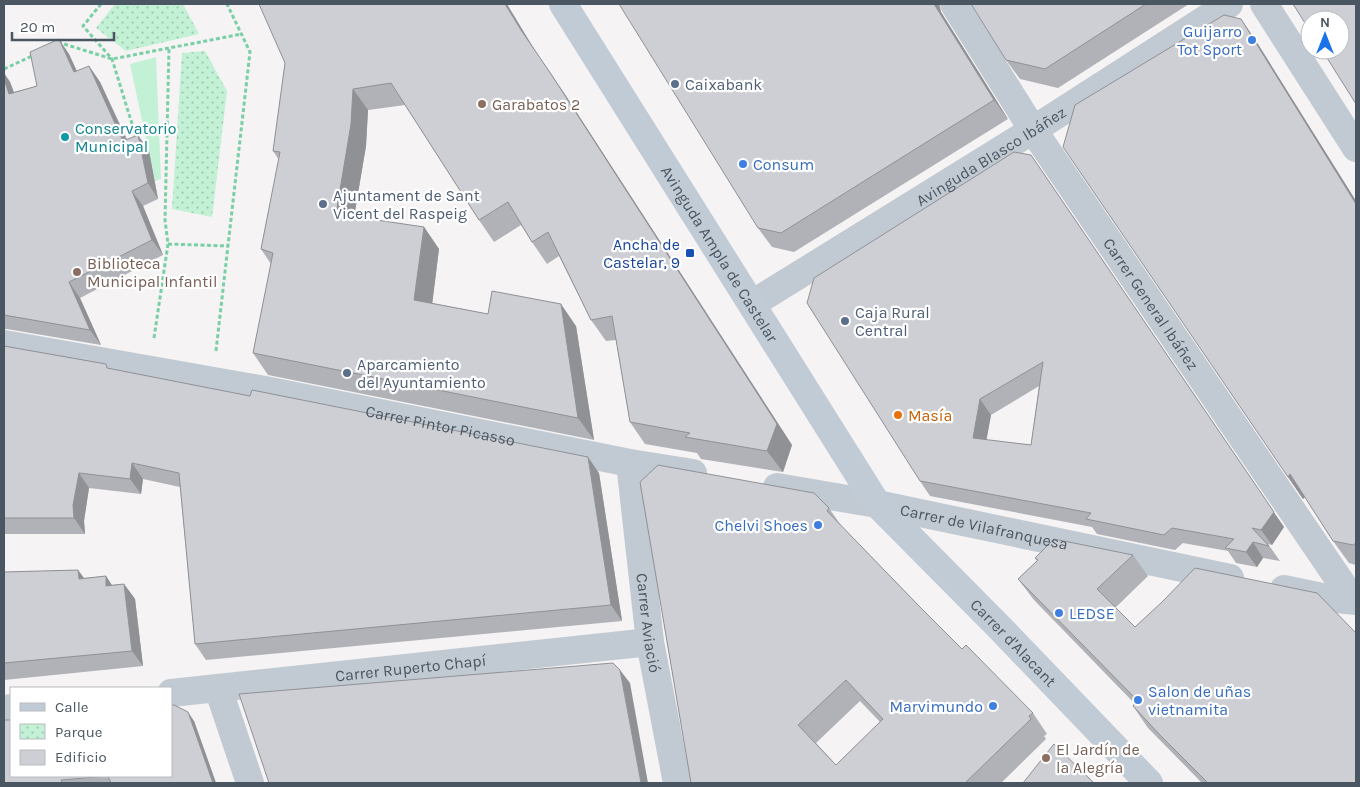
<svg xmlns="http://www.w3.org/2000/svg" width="1360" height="787" viewBox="0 0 1360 787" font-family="Karla,sans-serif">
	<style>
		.grass { fill: #c3f1d5 }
		.park { fill: url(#park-dots) }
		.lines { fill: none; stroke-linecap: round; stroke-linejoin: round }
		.path { stroke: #7ad0a6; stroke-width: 3; stroke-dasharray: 4 2.5; stroke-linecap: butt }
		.street { stroke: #c1cad2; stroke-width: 28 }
		.secondary { stroke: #c1cbd6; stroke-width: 28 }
		.wall { fill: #b0b2b7; fill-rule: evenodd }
		.shaded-wall { fill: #909195 }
		.building { fill: #cdcfd5; stroke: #909195; fill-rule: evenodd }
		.shop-dot { fill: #3f7fe0; stroke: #fff; stroke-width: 2 }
		.service-dot { fill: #5c6f8a; stroke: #fff; stroke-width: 2 }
		.education-dot { fill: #8d6e63; stroke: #fff; stroke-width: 2 }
		.culture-dot { fill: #0f9aa8; stroke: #fff; stroke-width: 2 }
		.transit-dot { fill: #1a4fb4; stroke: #fff; stroke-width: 2 }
		.food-dot { fill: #e8710a; stroke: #fff; stroke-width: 2 }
		.labels { text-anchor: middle; stroke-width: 4.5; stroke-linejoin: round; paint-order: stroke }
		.shop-label { font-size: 16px; fill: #366cbe; stroke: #fff; text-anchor: end }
		.service-label { font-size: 16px; fill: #4e5e75; stroke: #fff; text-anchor: start }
		.education-label { font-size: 16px; fill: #785e54; stroke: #fff; text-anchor: start }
		.culture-label { font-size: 16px; fill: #0d838f; stroke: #fff; text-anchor: start }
		.street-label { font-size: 16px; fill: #4a5661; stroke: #fff }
		.transit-label { font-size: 16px; fill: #164399; stroke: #fff; text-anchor: end }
		.food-label { font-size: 16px; fill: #c56008; stroke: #fff; text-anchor: start }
	</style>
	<defs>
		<pattern id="park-dots" width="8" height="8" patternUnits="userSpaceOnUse" patternTransform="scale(1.25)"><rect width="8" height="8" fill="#c3f1d5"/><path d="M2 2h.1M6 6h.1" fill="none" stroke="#a0c6b0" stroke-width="1.8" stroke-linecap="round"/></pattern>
	</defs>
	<rect width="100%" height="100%" fill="#f5f3f3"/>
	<path class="grass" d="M156,57L161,179L155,181L130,64Z"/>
	<g class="park">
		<path d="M115,4H183L199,34L126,51L96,28Z"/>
		<path d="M205,51L227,91L212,217L172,209L182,53Z"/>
	</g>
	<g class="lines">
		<g class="path">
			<path d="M101,4L83,26L112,59L137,140"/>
			<path d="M58,44L61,43L112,59L242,34"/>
			<path d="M4,69L34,55"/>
			<path d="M168,244L228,246"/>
			<path d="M154,338L168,244L165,220L169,48"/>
			<path d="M216,351L250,52L227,4"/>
		</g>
		<g class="street">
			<path id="s1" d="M954,4L1033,130L1353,600"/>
			<path d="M1264,4L1356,148"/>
			<path id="s2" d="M752,304L1033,130L1229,4"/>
			<path id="s3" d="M4,344L265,390L630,463L693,473"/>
			<path id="s4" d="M630,463L650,642L677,783"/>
			<path id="s5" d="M777,487L877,504L1230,578"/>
			<path d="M1284,589L1327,598L1356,601"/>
			<path d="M218,688L250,783"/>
			<path id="s6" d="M171,693L650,642"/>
			<path d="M4,709L11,708"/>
		</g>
		<path class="secondary" id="s7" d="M563,4L877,504L1001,629L1149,783"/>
	</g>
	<g class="wall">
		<path d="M939,4L941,12L1008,119L794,252L772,247L758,228Z"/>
		<path d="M971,4H1189L1058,88L1020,79L1006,60Z"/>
		<path d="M1241,19L1256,41L1356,201V565L1349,563L1333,541L1305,497L1303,499L1288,477Z"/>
		<path d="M536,52L566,96L792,445L783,472L701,459L697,453L645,444L630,422L616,340L606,341L591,320L559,256L547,264L532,242L521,225L494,242L479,220L405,105L368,110L366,146L354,217L424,227L439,249L432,303L488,314L576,326L594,440L268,375L253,353L271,264L261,249L279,160L273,151L285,63Z"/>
		<path d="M69,54L77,71L89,66L100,82L127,139L149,151L158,199L143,206L163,255L80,298L101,345L7,329H4V73L10,82L14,92L37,86Z"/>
		<path d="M1014,152L1284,527L1272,545L1268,544L1280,561L1263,558L1257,567L1236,563L1228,551L1183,543L1175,550L1097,534L1092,527L930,496L920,481ZM1039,386L1031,445L986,440L991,415Z"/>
		<path d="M4,346L106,364L108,368L599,473L622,621L206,660L195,644L180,487L143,479L141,494L89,488L84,521L85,534H4Z"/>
		<path d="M640,482L829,508L842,527L920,607L962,649L1033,713L1047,734L1044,736L1046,739L1001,783H691ZM860,701L880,722L836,765L816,743Z"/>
		<path d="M1133,555L1148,576L1115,608L1135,627L1356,783H1202L1148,728L1133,706L1135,704L1034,600L1018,579L1037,561L1035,558Z"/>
		<path d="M78,570L84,578L106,576L112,585L124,584L135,599L143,666L4,680V572Z"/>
		<path d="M194,721L216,783H4Z"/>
	</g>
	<g class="shaded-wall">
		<path d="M505,4H507L536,52L566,96L792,445L783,472L767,451Z"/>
		<path d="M934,4H939L941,12L1008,119L994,100Z"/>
		<path d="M1241,19L1256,41L1356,201V204Z"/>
		<path d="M59,39L69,54L84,88L74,72Z"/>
		<path d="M89,66L100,82L134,156L123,141Z"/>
		<path d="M4,73L10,82L20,109L9,94L4,79Z"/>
		<path d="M353,89L368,110L366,146L351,235L336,214Z"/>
		<path d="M138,135L149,151L158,199L148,183Z"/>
		<path d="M1031,155L1284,527L1272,545L1261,530Z"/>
		<path d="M132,191L143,206L163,255L152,240Z"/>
		<path d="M424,227L439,249L430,322L414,300Z"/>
		<path d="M69,282L80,298L101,345L90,330Z"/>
		<path d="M561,304L576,326L594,440L578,418Z"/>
		<path d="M980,399L991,415L984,454L973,438Z"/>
		<path d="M588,457L599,473L622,621L611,605Z"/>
		<path d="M132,463L143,479L141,494L130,479Z"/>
		<path d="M79,473L89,488L84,521L85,534L74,518L73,505Z"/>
		<path d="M1290,474L1306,496L1303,499L1288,477Z"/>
		<path d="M1253,542L1263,558L1257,567L1246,552Z"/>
		<path d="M78,570L89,585L79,579Z"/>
		<path d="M106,576L116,592L106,586Z"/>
		<path d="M124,584L135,599L143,666L132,651Z"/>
		<path d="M620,670L630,683L648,783H641Z"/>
		<path d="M188,712L194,721L216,783H213Z"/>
	</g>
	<g class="building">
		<path d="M259,4H505L521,30L551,74L777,424L767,451L685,437L690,433L630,422L612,316L591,320L548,232L532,242L508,202L479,220L391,83L353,89L351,124L336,214L424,227L414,300L488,314L492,291L561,304L578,418L253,353L273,253L261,249L280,152L273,151L285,63Z"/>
		<path d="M619,4H934L994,100L781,233L758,228Z"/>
		<path d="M971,4H1146L1045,69L1006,60Z"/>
		<path d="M1293,4H1356V104L1322,50H1340V20H1310V31Z"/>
		<path d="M1224,15L1241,19L1356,204V543L1353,545L1333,541L1290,474L1288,477L1063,147L1075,105Z"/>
		<path d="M59,39L74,72L89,66L123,141L138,135L148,183L132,191L152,240L69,282L90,330L4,315V79L9,94L37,86L30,52Z"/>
		<path d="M1014,152L1031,155L1274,512L1261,530L1252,528L1269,546L1253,542L1246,552L1225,548L1234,539L1172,528L1164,535L1086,519L1091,513L920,481L807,303L814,278ZM1043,362L1031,445L973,438L980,399Z"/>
		<path d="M4,346L106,364L107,368L250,396L252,390L588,457L611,605L195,644L179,473L132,463L130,479L79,473L73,505L74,518H4Z"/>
		<path d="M658,465L814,493L829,508L827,511L920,607L962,649L966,645L1033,713L1029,716L1031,719L965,783H691L640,482ZM846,680L883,719L836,765L798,725Z"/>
		<path d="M1054,539L1133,555L1097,589L1135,627L1162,602L1195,568L1317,593L1356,633V783H1208L1161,736L1133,706L1137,700L1018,579L1038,560L1035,558Z"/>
		<path d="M78,570L79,579L106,576V586L124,584L132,651L4,663V572Z"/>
		<path d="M613,663L620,670L641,783H269L239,694Z"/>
		<path d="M171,705H174L188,712L213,783H111L108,776H171Z"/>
		<path d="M4,720H11V776H108L61,780L62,783H4Z"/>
		<path d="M1054,744L1094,783H1023Z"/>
	</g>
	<g class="shop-dot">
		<circle cx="1252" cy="40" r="5"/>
		<circle cx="743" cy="164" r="5"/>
		<circle cx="818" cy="525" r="5"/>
		<circle cx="1059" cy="613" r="5"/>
		<circle cx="1138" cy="700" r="5"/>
		<circle cx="993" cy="706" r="5"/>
	</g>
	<g class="service-dot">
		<circle cx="675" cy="84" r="5"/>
		<circle cx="323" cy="204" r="5"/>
		<circle cx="845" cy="321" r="5"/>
		<circle cx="347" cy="373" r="5"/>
	</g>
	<g class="education-dot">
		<circle cx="482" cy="104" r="5"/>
		<circle cx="77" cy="272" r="5"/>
		<circle cx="1046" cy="758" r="5"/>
	</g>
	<circle class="culture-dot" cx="65" cy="137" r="5"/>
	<rect class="transit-dot" x="685" y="248" width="10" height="10" rx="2.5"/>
	<circle class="food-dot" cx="898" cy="415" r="5"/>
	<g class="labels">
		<g class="shop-label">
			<text x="1242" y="37">Guijarro<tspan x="1242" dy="18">Tot Sport</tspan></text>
			<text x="753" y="170" text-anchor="start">Consum</text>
			<text x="808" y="531">Chelvi Shoes</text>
			<text x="1069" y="619" text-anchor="start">LEDSE</text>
			<text x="1148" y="697" text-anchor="start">Salon de uñas<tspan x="1148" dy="18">vietnamita</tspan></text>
			<text x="983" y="712">Marvimundo</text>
		</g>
		<g class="service-label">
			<text x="685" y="90">Caixabank</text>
			<text x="333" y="201">Ajuntament de Sant<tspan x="333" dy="18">Vicent del Raspeig</tspan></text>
			<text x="855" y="318">Caja Rural<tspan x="855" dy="18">Central</tspan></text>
			<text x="357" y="370">Aparcamiento<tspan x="357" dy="18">del Ayuntamiento</tspan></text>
		</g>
		<g class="education-label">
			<text x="492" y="110">Garabatos 2</text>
			<text x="87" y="269">Biblioteca<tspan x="87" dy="18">Municipal Infantil</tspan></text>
			<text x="1056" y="755">El Jardín de<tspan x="1056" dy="18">la Alegría</tspan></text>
		</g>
		<g class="culture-label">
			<text x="75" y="134">Conservatorio<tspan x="75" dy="18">Municipal</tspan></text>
		</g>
		<g class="street-label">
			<text dy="6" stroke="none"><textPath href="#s2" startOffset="281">Avinguda Blasco Ibáñez</textPath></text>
			<text dy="6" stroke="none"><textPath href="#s7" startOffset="295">Avinguda Ampla de Castelar</textPath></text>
			<text dy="6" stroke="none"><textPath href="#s1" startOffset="359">Carrer General Ibáñez</textPath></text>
			<text dy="6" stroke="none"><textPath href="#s3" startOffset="444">Carrer Pintor Picasso</textPath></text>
			<text dy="6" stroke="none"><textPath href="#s5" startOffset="211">Carrer de Vilafranquesa</textPath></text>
			<text dy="6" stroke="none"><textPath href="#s4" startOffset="161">Carrer Aviació</textPath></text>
			<text dy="6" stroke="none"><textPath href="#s7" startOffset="785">Carrer d'Alacant</textPath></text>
			<text dy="6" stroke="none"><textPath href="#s6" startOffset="241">Carrer Ruperto Chapí</textPath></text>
		</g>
		<g class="transit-label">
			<text x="680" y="250">Ancha de<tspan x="680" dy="18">Castelar, 9</tspan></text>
		</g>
		<g class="food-label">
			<text x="908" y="421">Masía</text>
		</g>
	</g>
	<rect width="1360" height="787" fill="none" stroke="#4a5661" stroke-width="10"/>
	<rect x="10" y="687" width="162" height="90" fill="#ffffff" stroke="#b7bbc0"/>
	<rect x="20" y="703" width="25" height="8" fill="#c1cbd6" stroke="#b7bbc0"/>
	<text x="55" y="712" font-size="15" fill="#4a5661">Calle</text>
	<rect x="20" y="724" width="25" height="15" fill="url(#park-dots)" stroke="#b7bbc0"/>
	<text x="55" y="737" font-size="15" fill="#4a5661">Parque</text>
	<rect x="20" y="750" width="25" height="15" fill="#cdcfd5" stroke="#b7bbc0"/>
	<text x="55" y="762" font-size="15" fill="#4a5661">Edificio</text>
	<g transform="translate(1325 35)"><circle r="24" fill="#ffffff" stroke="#b7bbc0"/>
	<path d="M0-4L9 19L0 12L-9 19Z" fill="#1a73e8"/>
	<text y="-8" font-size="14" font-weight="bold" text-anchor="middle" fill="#4a5661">N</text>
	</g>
	<path d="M12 32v8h102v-8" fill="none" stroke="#4a5661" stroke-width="2.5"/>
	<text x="20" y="32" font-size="15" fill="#4a5661" stroke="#ffffff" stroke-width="4" paint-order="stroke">20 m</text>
</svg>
